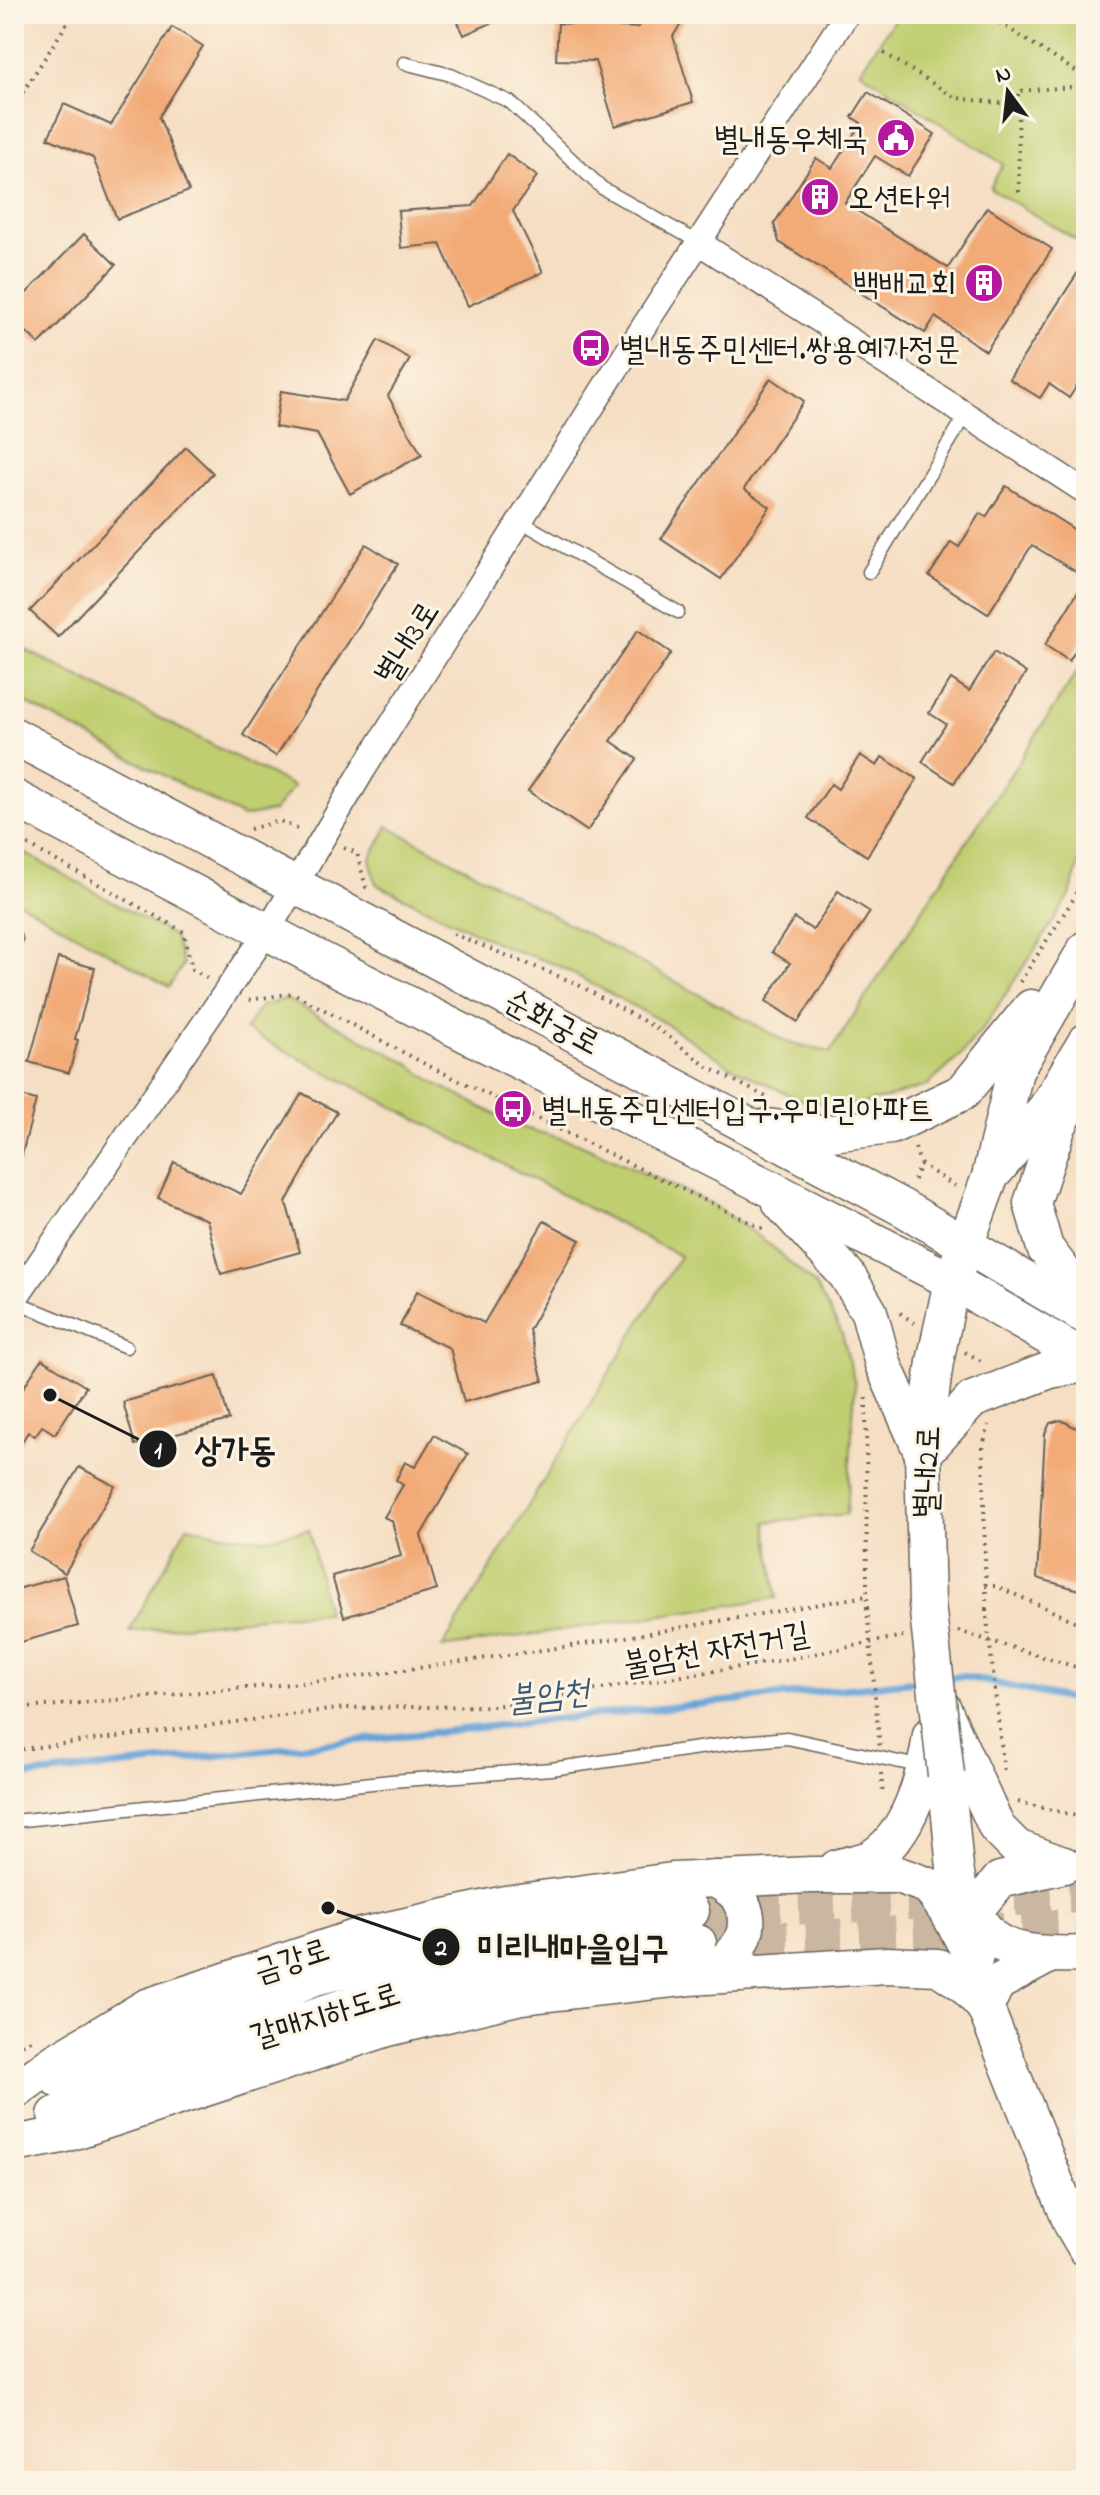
<svg xmlns="http://www.w3.org/2000/svg" width="1100" height="2495" viewBox="0 0 1100 2495" font-family="'Indie Flower','Poor Story',sans-serif">
	<style>
		.green { fill: #c0cd6f; stroke: #6e7446; stroke-width: 2 }
		.lines { fill: none; stroke-linecap: round; stroke-linejoin: round }
		.stream { stroke: #67a4d9; stroke-width: 7 }
		.building { fill: #f2aa77 }
		.secondary-tunnel { stroke: #cab7a2; stroke-width: 36; stroke-dasharray: 36 18; stroke-linecap: butt }
		.lane-casing { stroke: #686056; stroke-width: 15 }
		.street-casing { stroke: #686056; stroke-width: 27 }
		.secondary-casing { stroke: #686056; stroke-width: 39 }
		.path { stroke: #686056; stroke-width: 4; stroke-dasharray: 2 6; stroke-linecap: butt }
		.lane { stroke: #fff; stroke-width: 12 }
		.street { stroke: #fff; stroke-width: 24 }
		.secondary { stroke: #fff; stroke-width: 36 }
		.secondary-bridge-casing { stroke: #686056; stroke-width: 39; stroke-linecap: butt }
		.path-bridge { stroke: #686056; stroke-width: 4; stroke-dasharray: 2 6; stroke-linecap: butt }
		.secondary-bridge { stroke: #fff; stroke-width: 36 }
		.labels { text-anchor: middle; stroke-width: 6; stroke-linejoin: round; paint-order: stroke }
		.poi-label { font-size: 32px; fill: #1c1c1c; stroke: #fcf5e5; text-anchor: start }
		.street-label { font-size: 32px; fill: #1c1c1c; stroke: #fcf5e5 }
		.water-label { font-size: 34px; font-style: italic; fill: #3e5971; stroke: #fcf5e5 }
		.leader { fill: none; stroke: #1c1c1c; stroke-width: 3 }
		.callout-dot { fill: #1c1c1c; stroke: #fcf5e5; stroke-width: 3 }
		.mark-label { font-size: 24px; text-anchor: middle; font-weight: bold; fill: #fff }
		.callout-label { font-size: 34px; text-anchor: middle; font-weight: bold; fill: #1c1c1c; stroke: #fcf5e5; stroke-width: 6; stroke-linejoin: round; paint-order: stroke }
	</style>
	<rect width="100%" height="100%" fill="#fcf5e5"/>
	<filter id="ink" filterUnits="userSpaceOnUse"><feTurbulence type="fractalNoise" baseFrequency=".0125" numOctaves="2"/><feDisplacementMap in="SourceGraphic" scale="16" xChannelSelector="R" yChannelSelector="G"/><feConvolveMatrix kernelMatrix="1 2 1 2 8 2 1 2 1" color-interpolation-filters="sRGB"/></filter>
	<filter id="wash" filterUnits="userSpaceOnUse"><feTurbulence type="fractalNoise" baseFrequency=".006" numOctaves="4" result="noise"/><feDisplacementMap in="SourceGraphic" scale="32" xChannelSelector="R" yChannelSelector="G"/><feGaussianBlur stdDeviation="1.8" result="paint"/><feColorMatrix in="noise" values="0 0 0 0 0 0 0 0 0 0 0 0 0 0 0 0 0 1.4 0 .05"/><feComposite in="paint" operator="in"/></filter>
	<g filter="url(#wash)">
		<rect width="100%" height="100%" fill="#f5dec3"/>
		<g class="green">
			<path d="M898,14H1070L1086,24V246L990,188L1003,164L860,71Z"/>
			<path d="M14,644L293,786V787L274,811L243,817L14,697Z"/>
			<path d="M1086,658V849L1080,858L1070,896L984,1027L960,1056L928,1085L884,1099L843,1107L798,1099L732,1067L663,1022L557,965L503,946L376,884L370,859L388,826L787,1042L830,1052Z"/>
			<path d="M14,847L174,936L183,965L169,987L14,899Z"/>
			<path d="M286,999L408,1063L436,1084L520,1127L578,1143L710,1203L767,1242L816,1286L842,1333L855,1384L847,1514L766,1522L777,1598L442,1648L680,1256L245,1030L261,1006Z"/>
			<path d="M187,1526L222,1534L263,1539L309,1529L327,1613L262,1617L129,1632Z"/>
		</g>
		<g class="lines">
			<g class="stream">
				<path d="M947,1678L962,1676L1086,1703"/>
				<path d="M14,1777L927,1680"/>
			</g>
		</g>
		<g id="blocks">
			<g class="building">
				<path d="M454,14H512L464,35Z"/>
				<path d="M646,14H688L673,36L693,102L615,126L595,61L556,60L558,23L637,28Z"/>
				<path d="M172,27L203,46L159,117L189,191L117,219L93,158L48,138L64,104L111,125Z"/>
				<path d="M868,92L935,134L908,176L875,156L845,203L948,268L987,207L1052,249L986,351L935,317L925,333L779,242L774,224L816,158L832,168L861,123L852,117Z"/>
				<path d="M507,154L537,176L513,211L543,272L468,306L440,244L401,248L398,211L473,206Z"/>
				<path d="M84,234L116,265L39,344L14,320V306Z"/>
				<path d="M1086,260V372L1069,398L1049,384L1040,398L1009,379Z"/>
				<path d="M378,340L410,359L388,396L422,455L350,494L317,434L275,427L281,391L344,401Z"/>
				<path d="M771,378L804,401L744,489L770,507L721,579L661,539Z"/>
				<path d="M186,447L213,473L58,637L30,611Z"/>
				<path d="M1006,486L1086,537V578L1032,545L988,614L929,576L951,542L959,547L980,513L986,517Z"/>
				<path d="M366,544L398,564L276,756L243,735Z"/>
				<path d="M1086,579V633L1069,661L1045,645Z"/>
				<path d="M638,630L671,653L611,741L637,759L587,831L528,791Z"/>
				<path d="M994,652L1026,673L954,783L922,762L946,724L929,713L951,679L969,691Z"/>
				<path d="M860,755L877,766L882,757L917,779L867,856L808,818L831,784L838,789Z"/>
				<path d="M838,891L870,912L798,1022L766,1001L790,963L772,952L794,918L813,930Z"/>
				<path d="M58,958L95,968L75,1039L78,1040L69,1073L29,1062Z"/>
				<path d="M302,1093L337,1112L286,1202L300,1252L221,1274L207,1220L158,1198L174,1162L241,1194Z"/>
				<path d="M14,1094L36,1100L20,1162L14,1161Z"/>
				<path d="M544,1221L580,1240L529,1330L543,1381L464,1402L450,1348L400,1326L417,1291L484,1323Z"/>
				<path d="M42,1359L86,1387L55,1434L42,1426L35,1436L28,1432L14,1454V1402Z"/>
				<path d="M217,1376L229,1420L135,1445L123,1402Z"/>
				<path d="M1061,1420L1086,1433V1592L1037,1578L1045,1434L1050,1423Z"/>
				<path d="M434,1435L468,1454L421,1535L437,1590L344,1617L332,1576L401,1556L392,1521L384,1517L403,1485L396,1480L405,1462L415,1467Z"/>
				<path d="M79,1467L115,1486L65,1573L29,1551Z"/>
				<path d="M64,1576L78,1626L14,1644V1590Z"/>
			</g>
		</g>
	</g>
	<g filter="url(#ink)">
		<use href="#blocks" fill-opacity="0" stroke="#686056" stroke-width="2"/>
		<g class="lines">
			<g class="secondary-tunnel">
				<path d="M691,1911L1086,1895"/>
				<path d="M698,1943L1086,1926"/>
			</g>
			<g class="lane-casing">
				<g id="lane">
					<path d="M404,63L451,75L510,102L602,188L698,242"/>
					<path d="M520,521L678,612"/>
					<path d="M869,572L966,415"/>
					<path d="M14,938L16,939L14,946"/>
					<path d="M14,1301L126,1347"/>
					<path d="M14,1821L391,1781L551,1769L741,1742L787,1738L923,1767"/>
				</g>
			</g>
			<g class="street-casing">
				<g id="street">
					<path d="M698,242L1086,492"/>
					<path d="M14,1300L267,932L363,770L609,380L847,14"/>
				</g>
			</g>
			<g class="secondary-casing">
				<g id="secondary">
					<path d="M14,736L903,1208L1086,1316"/>
					<path d="M14,798L317,958L952,1281L1086,1359"/>
					<path d="M1086,1074L1058,1126L1032,1203L1045,1248L1086,1302"/>
					<path d="M767,1127L823,1134L891,1126L963,1092L1031,1008"/>
					<path d="M996,1170L1047,1107L1086,1042"/>
					<path d="M781,1203L847,1275L869,1312L883,1364L923,1454L972,1400L1050,1370L1086,1364"/>
					<path d="M927,1603L923,1454L935,1362L952,1281L990,1177L1015,1071L1086,949"/>
					<path d="M942,1707L997,1828L1017,1848L1063,1865"/>
					<path d="M946,1775L955,1868L967,1929"/>
					<path d="M837,1868C848,1864 863,1863 873,1857C909,1835 926,1774 931,1735"/>
					<path d="M969,1904C976,1916 986,1936 1000,1943C1022,1955 1061,1955 1086,1954"/>
					<path d="M973,1940V1912L1000,1880L1064,1865"/>
					<path d="M709,1975C736,1956 760,1929 737,1895C732,1889 723,1884 716,1879"/>
					<path d="M979,1983L985,2007L1072,2224L1086,2248"/>
					<path d="M59,2080L315,1977L419,1950L529,1931L691,1911"/>
					<path d="M14,2091L55,2062L147,2007L361,1936L505,1904L672,1881L812,1875H898L929,1886L951,1917L974,1960"/>
					<path d="M56,2115L242,2040L400,1989L535,1962L633,1948L698,1943"/>
					<path d="M14,2144L62,2135L388,2028L521,1996L690,1977L887,1965L938,1967L964,1984L985,2007L997,1983L1049,1955"/>
				</g>
			</g>
			<g class="path">
				<path d="M986,14L1086,78"/>
				<path d="M884,53L956,98L1018,105"/>
				<path d="M14,106L73,14"/>
				<path d="M1019,192L1018,91L1086,86"/>
				<path d="M250,829L280,821L302,831"/>
				<path d="M14,837L184,932L192,969L210,980"/>
				<path d="M344,848L357,853L366,887L371,890"/>
				<path d="M453,934L573,982L660,1030L706,1066L766,1097"/>
				<path d="M1020,982L1074,898L1086,867"/>
				<path d="M249,1000L293,993L423,1063L764,1229"/>
				<path d="M920,1164L955,1186"/>
				<path d="M914,1180L920,1164L915,1147"/>
				<path d="M900,1313L916,1324"/>
				<path d="M965,1352L985,1363"/>
				<path d="M866,1398L867,1608"/>
				<path d="M985,1586H996L1086,1626"/>
				<path d="M986,1609L983,1446L989,1425"/>
				<path d="M958,1631L1086,1670"/>
				<path d="M14,1709L334,1680L591,1643L866,1596"/>
				<path d="M14,1750L346,1708L495,1706L789,1659L903,1636"/>
				<path d="M881,1773L883,1796"/>
				<path d="M1018,1802L1086,1818"/>
				<path d="M1076,1837H1086"/>
				<path d="M14,2047L34,2039"/>
			</g>
			<use href="#lane" class="lane"/>
			<use href="#street" class="street"/>
			<use href="#secondary" class="secondary"/>
			<g class="secondary-bridge-casing">
				<path id="secondary-bridge" d="M927,1603L946,1775"/>
			</g>
			<g class="path-bridge">
				<path d="M867,1608L880,1750"/>
				<path d="M986,1609L1004,1773"/>
			</g>
			<use href="#secondary-bridge" class="secondary-bridge"/>
		</g>
	</g>
	<defs>
		<g id="civic-disc" transform="scale(2)"><circle r="9.5" fill="#b5179e" stroke="#fcf5e5"/><path d="M-.6-6.5H3V-4.5H.6V-3L4-1V1h2V6H-6V1h2V-1L-.6-3ZM-1.2 2.5V6h2.4V2.5Z" fill="#fff"/></g>
		<g id="building-disc" transform="scale(2)"><circle r="9.5" fill="#b5179e" stroke="#fcf5e5"/><path d="M-4-6H4V6H1V3H-1V6H-4ZM-2.5-4.3h1.7v1.8h-1.7ZM.8-4.3h1.7v1.8H.8ZM-2.5-1h1.7V.8h-1.7ZM.8-1h1.7V.8H.8Z" fill="#fff"/></g>
		<g id="bus-disc" transform="scale(2)"><circle r="9.5" fill="#b5179e" stroke="#fcf5e5"/><path d="M-5-6H5V4H4V6H2V4H-2V6H-4V4H-5ZM-3.5-4V0h7V-4ZM-3.5 1.2v1.5H-2V1.2ZM2 1.2v1.5H3.5V1.2Z" fill="#fff"/></g>
	</defs>
	<g fill-rule="evenodd">
		<use href="#civic-disc" x="896" y="138"/>
		<use href="#building-disc" x="820" y="197"/>
		<use href="#building-disc" x="984" y="283"/>
		<use href="#bus-disc" x="591" y="348"/>
		<use href="#bus-disc" x="513" y="1109"/>
	</g>
	<g class="labels">
		<g class="poi-label">
			<text x="868" y="149" text-anchor="end">별내동우체국</text>
			<text x="848" y="208">오션타워</text>
			<text x="956" y="294" text-anchor="end">백배교회</text>
			<text x="619" y="359">별내동주민센터.쌍용예가정문</text>
			<text x="541" y="1120">별내동주민센터입구.우미린아파트</text>
		</g>
		<g class="street-label">
			<text transform="translate(406 642) rotate(-58)" y="11">별내3로</text>
			<text transform="translate(553 1021) rotate(28)" y="11">순화궁로</text>
			<text transform="translate(926 1472) rotate(-88)" y="11">별내2로</text>
			<text transform="translate(716 1648) rotate(-10)" y="11">불암천 자전거길</text>
			<text transform="translate(291 1959) rotate(-18)" y="11">금강로</text>
			<text transform="translate(325 2014) rotate(-17)" y="11">갈매지하도로</text>
		</g>
		<g class="water-label">
			<text transform="translate(548 1694) rotate(-6)" y="12">불암천</text>
		</g>
	</g>
	<path class="leader" d="M50 1395L158 1449M328 1908L441 1947"/>
	<g class="callout-dot">
		<circle cx="50" cy="1395" r="8"/>
		<circle cx="328" cy="1908" r="8"/>
		<circle cx="158" cy="1449" r="20"/>
		<circle cx="441" cy="1947" r="20"/>
	</g>
	<g class="mark-label">
		<text x="158" y="1458">1</text>
		<text x="441" y="1955">2</text>
	</g>
	<g class="callout-label">
		<text x="235" y="1461">상가동</text>
		<text x="573" y="1959">미리내마을입구</text>
	</g>
	<rect width="1100" height="2495" fill="none" stroke="#fcf5e5" stroke-width="48"/>
	<g transform="translate(1008 92) rotate(345)" stroke="#fcf5e5" stroke-width="6" paint-order="stroke">
	<path d="M0-6L14 30L0 20L-14 30Z" fill="#1c1c1c"/>
	<text y="-12" font-size="22" font-weight="bold" text-anchor="middle" fill="#1c1c1c">N</text>
	</g>
</svg>
